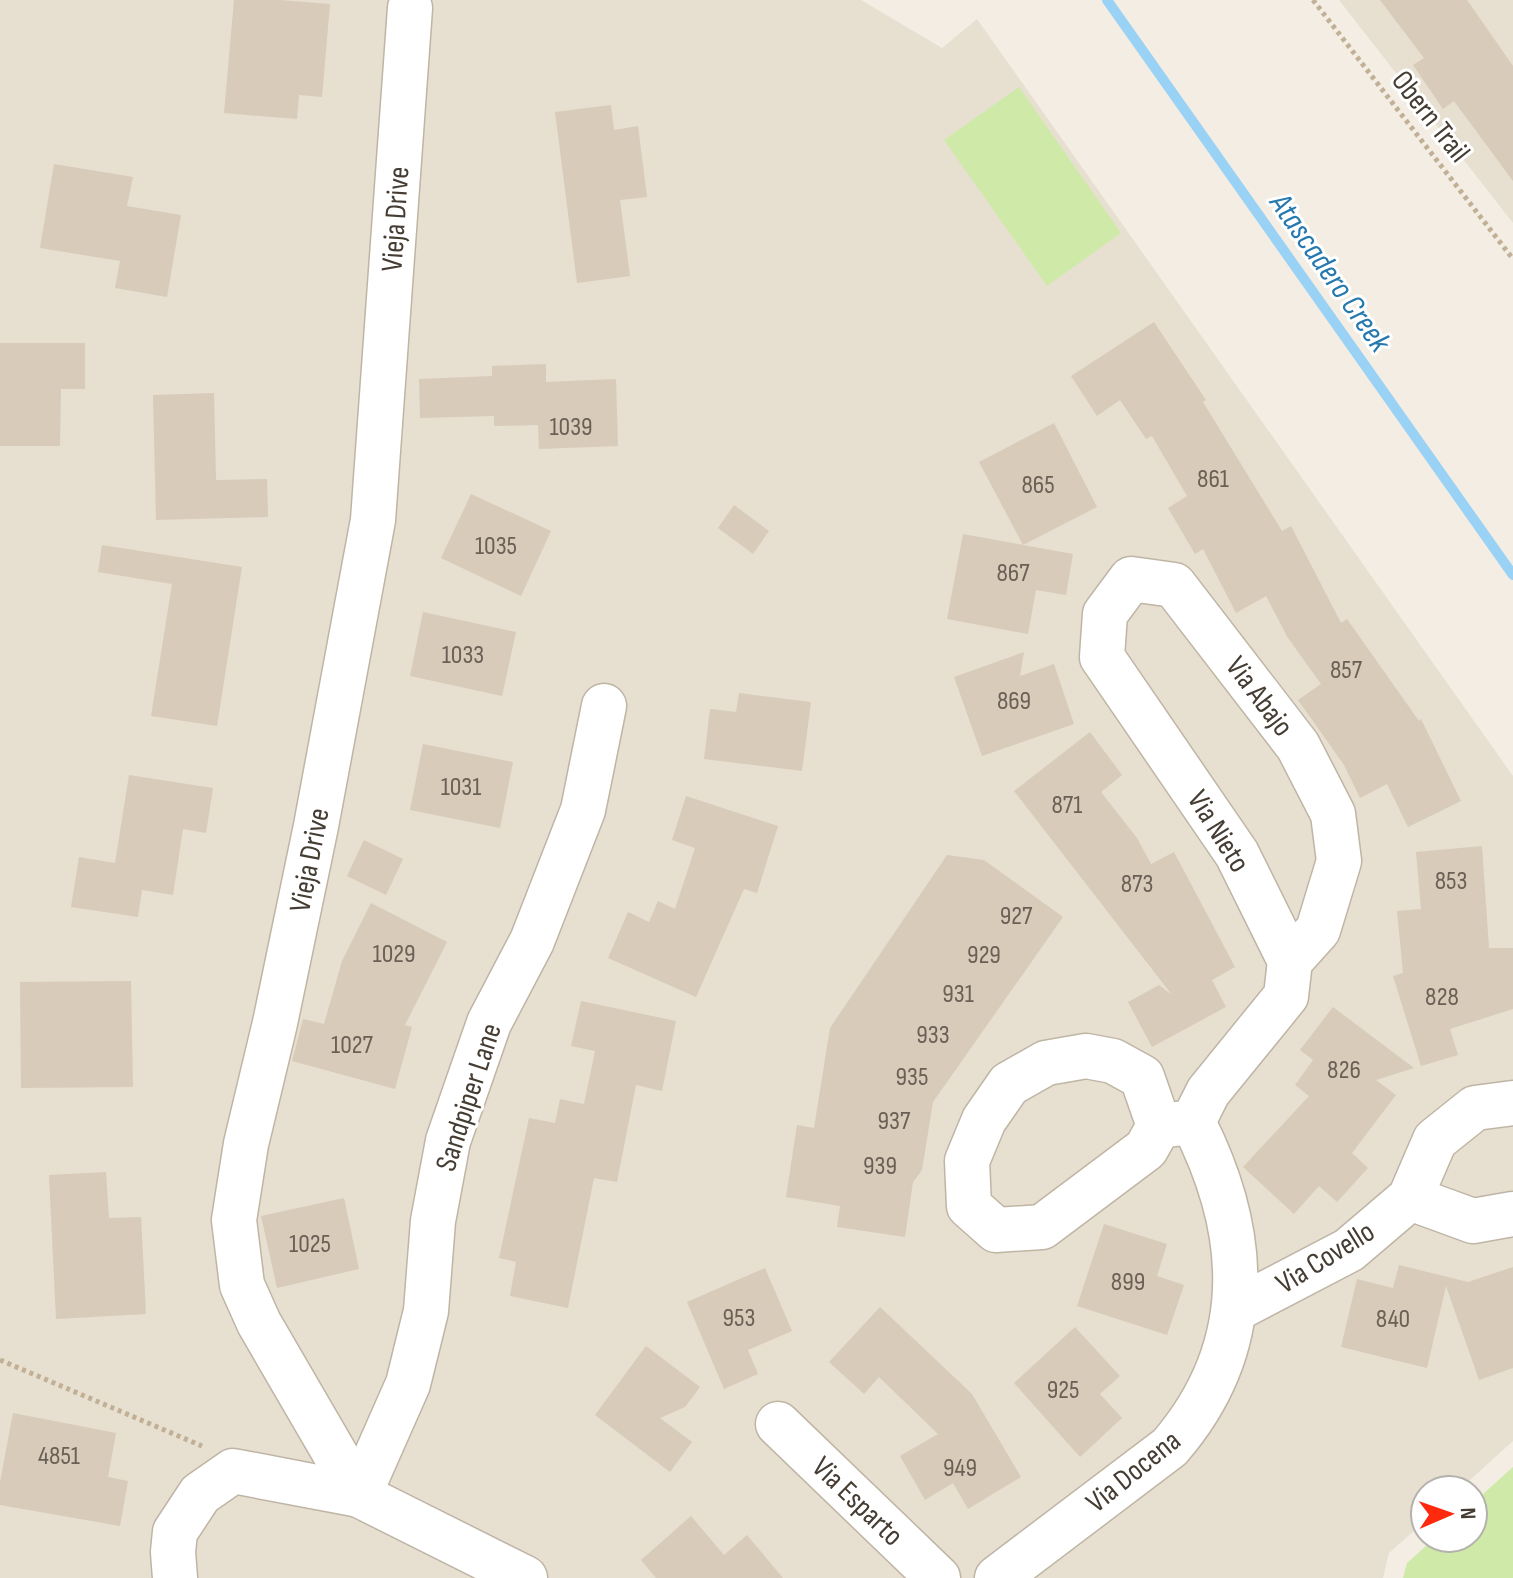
<svg xmlns="http://www.w3.org/2000/svg" width="1513" height="1578" viewBox="0 0 1513 1578" font-family="'Sofia Sans Condensed',sans-serif">
	<style>
		.residential { fill: #e7dfd0 }
		.green { fill: #cfeaa8 }
		.lines { fill: none; stroke-linecap: round; stroke-linejoin: round }
		.stream { stroke: #9ad2f5; stroke-width: 10 }
		.building { fill: #d8cbba }
		.minor-casing { stroke: #bfb5a5; stroke-width: 47 }
		.path { stroke: #c1b095; stroke-width: 5; stroke-dasharray: 4 4; stroke-linecap: butt }
		.minor { stroke: #fff; stroke-width: 44 }
		.labels { text-anchor: middle; stroke-width: 6; stroke-linejoin: round; paint-order: stroke }
		.number-label { font-size: 26px; fill: #6a6055 }
		.street-label { font-size: 30px; fill: #453d33; stroke: #fff }
		.water-label { font-size: 32px; font-style: italic; fill: #2579af; stroke: #fff }
	</style>
	<rect width="100%" height="100%" fill="#f3ede3"/>
	<g class="residential">
		<path d="M0,0H861L942,48L977,19L1513,776V1441L1459,1490H1425V1521L1389,1553L1383,1578H0Z"/>
		<path d="M1339,0H1513V223Z"/>
	</g>
	<g class="green">
		<path d="M1019,87L1121,233L1047,286L944,140Z"/>
		<path d="M1513,1467V1578H1403L1407,1563L1435,1538H1473V1503Z"/>
	</g>
	<g class="lines">
		<path class="stream" d="M1107,0L1513,575"/>
	</g>
	<g class="building">
		<path d="M234,0H280L330,4L322,97L299,95L297,119L224,113Z"/>
		<path d="M1380,0H1467L1513,66V181L1454,101L1443,109L1413,65L1424,58Z"/>
		<path d="M611,105L614,130L638,126L647,197L620,200L630,276L577,283L555,112Z"/>
		<path d="M54,164L133,177L127,206L181,215L167,297L115,288L120,261L40,248Z"/>
		<path d="M1154,322L1206,400L1203,402L1282,531L1291,526L1341,623L1347,619L1419,721L1421,719L1461,801L1408,827L1387,784L1360,798L1344,765L1298,700L1321,684L1288,638L1266,596L1236,613L1203,549L1195,554L1168,508L1187,496L1152,436L1146,439L1120,400L1097,416L1071,376Z"/>
		<path d="M0,343H85V389H61L60,446H0Z"/>
		<path d="M546,364V382L616,379L618,446L539,449L538,425L494,426V416L420,418L419,379L492,376V366Z"/>
		<path d="M214,393L216,480L267,479L268,517L156,520L153,395Z"/>
		<path d="M1054,423L1097,507L1023,545L1073,554L1066,595L1036,590L1028,634L947,619L963,534L1023,545L979,462Z"/>
		<path d="M471,494L551,531L521,596L441,558Z"/>
		<path d="M734,505L769,531L753,554L718,528Z"/>
		<path d="M102,545L242,567L217,726L151,716L172,584L98,572Z"/>
		<path d="M423,612L516,632L502,696L410,676Z"/>
		<path d="M1024,652L1020,676L1054,664L1074,724L982,756L954,677Z"/>
		<path d="M739,693L811,702L802,771L704,759L710,709L736,712Z"/>
		<path d="M1090,732L1122,775L1101,792L1137,838L1151,864L1174,852L1235,967L1212,980L1226,1007L1152,1047L1128,1002L1159,985L1172,995L1014,791Z"/>
		<path d="M423,744L513,762L500,828L410,810Z"/>
		<path d="M129,775L213,788L206,833L183,829L173,895L142,890L138,917L71,907L79,857L115,863Z"/>
		<path d="M686,796L778,826L757,893L744,889L696,997L608,958L628,912L649,922L658,901L675,909L695,848L672,840Z"/>
		<path d="M364,840L403,859L386,895L347,876Z"/>
		<path d="M1482,846L1489,948H1513V1009L1450,1029L1458,1055L1421,1066L1393,976L1403,973L1397,911L1421,909L1416,852Z"/>
		<path d="M947,855L984,860L1063,917L933,1102L922,1170L913,1182L905,1237L837,1227L840,1206L786,1197L797,1125L814,1128L830,1028Z"/>
		<path d="M371,903L447,942L405,1025L412,1027L395,1089L292,1061L303,1019L324,1024L342,961Z"/>
		<path d="M131,981L133,1087L21,1088L20,982Z"/>
		<path d="M581,1001L676,1021L662,1091L636,1085L617,1182L594,1178L568,1308L510,1296L516,1262L499,1258L529,1118L555,1123L560,1099L584,1104L595,1051L571,1046Z"/>
		<path d="M1333,1007L1414,1068L1376,1080L1396,1095L1352,1153L1368,1168L1337,1202L1319,1186L1294,1214L1243,1167L1309,1096L1295,1085L1313,1060L1300,1050Z"/>
		<path d="M106,1172L109,1218L141,1217L146,1314L56,1319L49,1175Z"/>
		<path d="M344,1198L359,1269L277,1288L261,1216Z"/>
		<path d="M1104,1224L1167,1244L1157,1276L1184,1285L1167,1335L1077,1306Z"/>
		<path d="M1399,1265L1468,1282L1513,1267V1368L1479,1380L1446,1286L1427,1368L1341,1347L1357,1279L1393,1288Z"/>
		<path d="M765,1268L792,1331L748,1350L758,1374L724,1389L687,1302Z"/>
		<path d="M880,1307L972,1394L1021,1477L968,1509L953,1483L925,1500L900,1456L938,1434L879,1377L864,1394L829,1362Z"/>
		<path d="M1075,1327L1120,1376L1100,1394L1122,1418L1080,1457L1014,1383Z"/>
		<path d="M646,1346L700,1387L685,1407L660,1418L692,1442L670,1472L595,1415Z"/>
		<path d="M13,1413L116,1433L108,1477L128,1481L120,1526L0,1505V1482Z"/>
		<path d="M691,1516L724,1555L747,1535L783,1578H656L641,1560Z"/>
	</g>
	<g class="lines">
		<g class="minor-casing">
			<g id="minor">
				<path d="M410,8L373,520L316,826L275,1023L246,1144L234,1220L242,1285L259,1323L359,1495L525,1578"/>
				<path d="M1159,1126L1146,1149L1042,1227L996,1230L969,1206L967,1161L984,1120L1009,1084L1046,1063L1086,1056L1113,1061L1142,1077L1159,1126L1193,1122"/>
				<path d="M1410,1198L1473,1221L1513,1214"/>
				<path d="M1236,1309L1349,1250L1410,1198L1435,1140L1475,1108L1513,1103"/>
				<path d="M778,1424L938,1578"/>
				<path d="M175,1578L173,1552L175,1532L200,1494L233,1471L359,1495L408,1384L426,1311L433,1221L448,1141L489,1023L532,941L583,810L604,706"/>
				<path d="M997,1578L1170,1447C1256,1347 1250,1234 1193,1122L1208,1092L1286,996L1290,961L1237,854L1102,657L1105,614L1131,579L1174,585L1298,746L1333,814L1339,861L1318,930L1290,961"/>
			</g>
		</g>
		<g class="path">
			<path d="M1313,0L1513,259"/>
			<path d="M0,1360L202,1446"/>
		</g>
		<use href="#minor" class="minor"/>
	</g>
	<g class="labels">
		<g class="number-label">
			<text x="571" y="435">1039</text>
			<text x="1213" y="487">861</text>
			<text x="1038" y="493">865</text>
			<text x="496" y="554">1035</text>
			<text x="1013" y="581">867</text>
			<text x="463" y="663">1033</text>
			<text x="1346" y="678">857</text>
			<text x="1014" y="709">869</text>
			<text x="461" y="795">1031</text>
			<text x="1067" y="813">871</text>
			<text x="1451" y="889">853</text>
			<text x="1137" y="892">873</text>
			<text x="1016" y="924">927</text>
			<text x="394" y="962">1029</text>
			<text x="984" y="963">929</text>
			<text x="958" y="1002">931</text>
			<text x="1442" y="1005">828</text>
			<text x="933" y="1043">933</text>
			<text x="352" y="1053">1027</text>
			<text x="1344" y="1078">826</text>
			<text x="912" y="1085">935</text>
			<text x="894" y="1129">937</text>
			<text x="880" y="1174">939</text>
			<text x="310" y="1252">1025</text>
			<text x="1128" y="1290">899</text>
			<text x="739" y="1326">953</text>
			<text x="1393" y="1327">840</text>
			<text x="1063" y="1398">925</text>
			<text x="59" y="1464">4851</text>
			<text x="960" y="1476">949</text>
		</g>
		<g class="street-label">
			<text transform="translate(1431 116) rotate(52)" y="10">Obern Trail</text>
			<text transform="translate(395 219) rotate(-86)" y="10">Vieja Drive</text>
			<text transform="translate(1260 696) rotate(53)" y="10">Via Abajo</text>
			<text transform="translate(1219 831) rotate(58)" y="10">Via Nieto</text>
			<text transform="translate(309 860) rotate(-79)" y="10">Vieja Drive</text>
			<text transform="translate(468 1097) rotate(-72)" y="10">Sandpiper Lane</text>
			<text transform="translate(1325 1257) rotate(-32)" y="10">Via Covello</text>
			<text transform="translate(1133 1471) rotate(-39)" y="10">Via Docena</text>
			<text transform="translate(858 1501) rotate(44)" y="10">Via Esparto</text>
		</g>
		<g class="water-label">
			<text transform="translate(1331 272) rotate(55)" y="11">Atascadero Creek</text>
		</g>
	</g>
	<g transform="translate(1449 1514) rotate(88)"><circle r="38" fill="#ffffff" stroke="#b5b1ad" stroke-width="2"/>
	<path d="M0-6L14 30L0 20L-14 30Z" fill="#ff2a0d"/>
	<text y="-12" font-size="22" font-weight="bold" text-anchor="middle" fill="#453d33">N</text>
	</g>
</svg>
